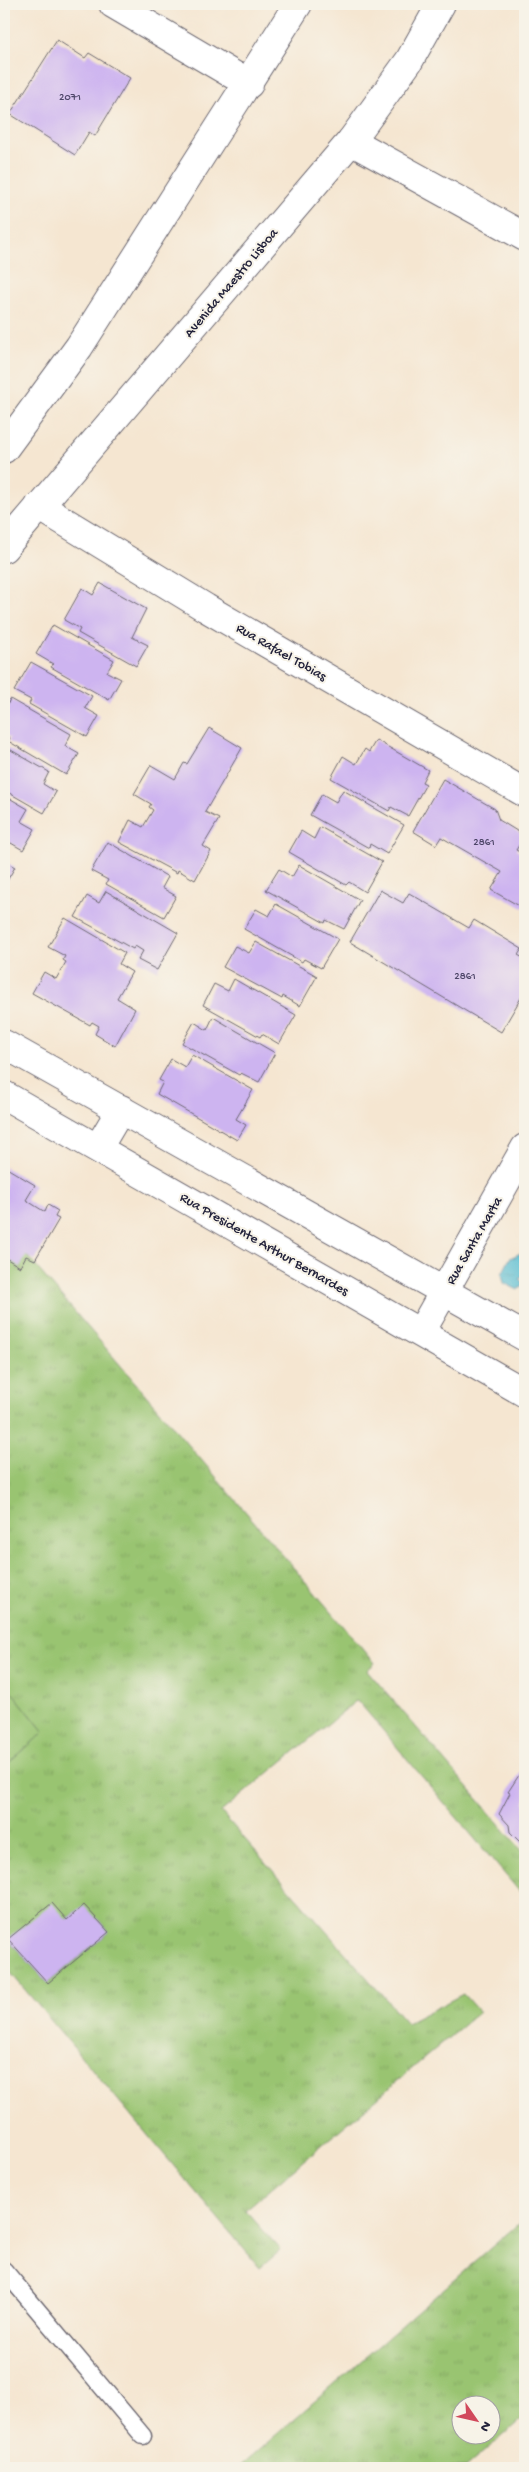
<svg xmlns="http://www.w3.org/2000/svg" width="529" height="2472" viewBox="0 0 529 2472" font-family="'Gochi Hand',sans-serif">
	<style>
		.grass { fill: url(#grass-tufts); stroke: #5e7356; fill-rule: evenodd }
		.pitch { fill: #99c471; stroke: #5e7356 }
		.water { fill: url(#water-ripples); stroke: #3b6f86 }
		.building { fill: #cdb4f0 }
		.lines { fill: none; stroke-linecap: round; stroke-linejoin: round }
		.service-casing { stroke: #6c6770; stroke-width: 19 }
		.minor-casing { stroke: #6c6770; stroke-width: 30 }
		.trunk-casing { stroke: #6c6770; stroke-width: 30 }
		.service { stroke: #fff; stroke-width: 16 }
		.minor { stroke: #fff; stroke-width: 28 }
		.trunk { stroke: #fff; stroke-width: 28 }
		.labels { text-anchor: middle; stroke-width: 4; stroke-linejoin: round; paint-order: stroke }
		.number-label { font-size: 11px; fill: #4d4668 }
		.street-label { font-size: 14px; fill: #22223b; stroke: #f7f3e8 }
	</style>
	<defs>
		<pattern id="grass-tufts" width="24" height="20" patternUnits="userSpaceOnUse" patternTransform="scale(1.25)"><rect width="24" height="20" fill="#99c471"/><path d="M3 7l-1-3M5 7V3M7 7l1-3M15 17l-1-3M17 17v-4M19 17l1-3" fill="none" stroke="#84a863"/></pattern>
		<pattern id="water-ripples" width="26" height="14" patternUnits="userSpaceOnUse" patternTransform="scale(1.25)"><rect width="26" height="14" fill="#54bcd1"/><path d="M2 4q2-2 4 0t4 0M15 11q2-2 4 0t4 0" fill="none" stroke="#4598ab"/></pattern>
	</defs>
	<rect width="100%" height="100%" fill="#f7f3e8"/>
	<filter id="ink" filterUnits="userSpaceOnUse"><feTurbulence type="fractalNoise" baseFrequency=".02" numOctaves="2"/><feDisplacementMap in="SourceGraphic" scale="10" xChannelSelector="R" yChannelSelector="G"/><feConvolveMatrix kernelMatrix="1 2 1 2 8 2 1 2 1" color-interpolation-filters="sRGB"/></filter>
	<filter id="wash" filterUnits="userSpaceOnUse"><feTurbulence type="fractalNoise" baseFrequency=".0096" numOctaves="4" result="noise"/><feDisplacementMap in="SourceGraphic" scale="20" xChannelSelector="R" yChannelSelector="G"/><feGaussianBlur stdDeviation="1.12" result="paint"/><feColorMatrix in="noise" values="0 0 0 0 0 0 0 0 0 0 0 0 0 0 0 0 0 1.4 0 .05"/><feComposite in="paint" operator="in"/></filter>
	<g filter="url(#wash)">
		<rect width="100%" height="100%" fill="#f5e6d1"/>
		<g class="grass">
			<path d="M4,1229L375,1663L367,1670L525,1854V1898L357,1700L221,1812L407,2023L463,1994L479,2012L245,2210L281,2250L260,2268L4,1965V1767L44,1732L4,1682ZM84,1906L109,1932L48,1983L8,1939L67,1920Z"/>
			<path d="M525,2218V2416L465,2468H238ZM462,2404H492V2434H462Z"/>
		</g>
		<path class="pitch" d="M4,1682L44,1732L4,1767Z"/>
		<path class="water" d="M525,1251V1275L519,1279L524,1283L518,1290L504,1283L502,1274L510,1258Z"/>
		<g id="blocks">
			<g class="building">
				<path d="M57,40L85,58L89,53L130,78L95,136L89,132L75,155L10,114Z"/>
				<path d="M100,583L146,609L132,637L148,645L136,666L78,633L80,629L64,620L82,588L93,595Z"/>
				<path d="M53,625L114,660L107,672L121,679L109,700L51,667L53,664L36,654Z"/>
				<path d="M31,662L92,696L85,708L99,716L87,737L29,704L31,700L14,691Z"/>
				<path d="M10,699L71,734L65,746L79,754L66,775L8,741L10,738L4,734V712Z"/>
				<path d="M209,728L242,748L205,812L219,819L203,846L211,851L195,880L178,870L177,873L119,842L130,820L143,827L153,810L149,807L151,804L134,794L151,765L175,779L184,763L187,764Z"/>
				<path d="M376,740L428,770L422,782L426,784L408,816L391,807L389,811L331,778L343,756L356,764L365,749L369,752Z"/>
				<path d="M4,746L49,772L43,784L56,792L44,813L4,790Z"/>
				<path d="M443,779L495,809L499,820L525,836L516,850L525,855V904L523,908L491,890L502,872L441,837L436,845L413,831Z"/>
				<path d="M343,790L404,825L387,854L370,844L369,848L310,815L322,794L336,802Z"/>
				<path d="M4,795L28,809L21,821L35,829L23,850L4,839Z"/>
				<path d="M320,827L382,862L365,892L349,882L346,885L289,852L301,831L314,839Z"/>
				<path d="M108,842L168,877L162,888L176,896L164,917L106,884L108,880L91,871Z"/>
				<path d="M4,861L15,867L4,886Z"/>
				<path d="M299,865L360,900L344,929L326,920L325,923L266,890L279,869L292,877Z"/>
				<path d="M380,890L403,903L409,893L469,928L474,920L522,949L518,955L525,959V991L501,1032L350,942Z"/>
				<path d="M106,891L178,933L157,970L138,960L143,951L135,946L133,949L75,917L87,896L99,903Z"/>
				<path d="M276,904L338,939L321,968L304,959L302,962L244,929L256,909L269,916Z"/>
				<path d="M65,918L125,953L119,964L132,972L117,998L135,1009L115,1046L95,1034L99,1026L92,1022L90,1025L32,993L44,972L56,979L66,962L63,960L65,956L48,947Z"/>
				<path d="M256,942L317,976L300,1006L283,996L282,999L223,967L235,946L249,953Z"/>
				<path d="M234,979L296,1015L279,1044L262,1034L260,1037L203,1005L214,984L228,991Z"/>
				<path d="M213,1017L275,1053L259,1082L241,1073L239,1075L182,1043L194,1022L207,1030Z"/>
				<path d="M192,1055L253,1090L236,1119L246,1125L237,1140L157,1094L163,1082L159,1080L171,1059L185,1067Z"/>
				<path d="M5,1167L35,1185L26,1200L45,1212L48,1205L58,1211L55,1217L59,1219L35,1260L26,1256L20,1267L4,1257Z"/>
				<path d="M525,1766V1847L510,1832L509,1825L499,1814L510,1793L508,1792Z"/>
				<path d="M52,1903L67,1920L84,1905L109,1932L48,1983L8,1939Z"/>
			</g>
		</g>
	</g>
	<g filter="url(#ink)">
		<use href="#blocks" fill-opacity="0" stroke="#6c6770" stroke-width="1"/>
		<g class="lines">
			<g class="service-casing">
				<path id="service" d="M4,2270L143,2436"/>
			</g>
			<g class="minor-casing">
				<g id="minor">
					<path d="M113,4L249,84"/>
					<path d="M351,141L525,237"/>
					<path d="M39,506L206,608L525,793"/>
					<path d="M4,1044L525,1337"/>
					<path d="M4,1095L525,1393"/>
					<path d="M98,1148L121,1109"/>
					<path d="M421,1332L525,1148"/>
				</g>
			</g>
			<g class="trunk-casing">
				<g id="trunk">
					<path d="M4,449L79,347L298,4"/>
					<path d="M4,548L351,141L409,61L441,4"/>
				</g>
			</g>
			<use href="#service" class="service"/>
			<use href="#minor" class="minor"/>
			<use href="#trunk" class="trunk"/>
		</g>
	</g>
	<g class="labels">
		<g class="number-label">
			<text x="70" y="100">2071</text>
			<text x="484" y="845">2861</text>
			<text x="465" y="979">2861</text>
		</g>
		<g class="street-label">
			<text transform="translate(230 282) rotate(-50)" y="5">Avenida Maestro Lisboa</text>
			<text transform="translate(282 651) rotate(30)" y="5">Rua Rafael Tobias</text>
			<text transform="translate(473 1240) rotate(-60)" y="5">Rua Santa Marta</text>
			<text transform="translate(265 1243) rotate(30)" y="5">Rua Presidente Arthur Bernardes</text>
		</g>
	</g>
	<rect width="529" height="2472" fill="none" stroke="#f7f3e8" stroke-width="20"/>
	<g transform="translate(476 2420) rotate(124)"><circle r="24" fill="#f7f3e8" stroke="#a29fa3"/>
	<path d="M0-4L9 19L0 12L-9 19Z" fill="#d1495b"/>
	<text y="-8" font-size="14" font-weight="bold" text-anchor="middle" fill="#22223b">N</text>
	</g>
</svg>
